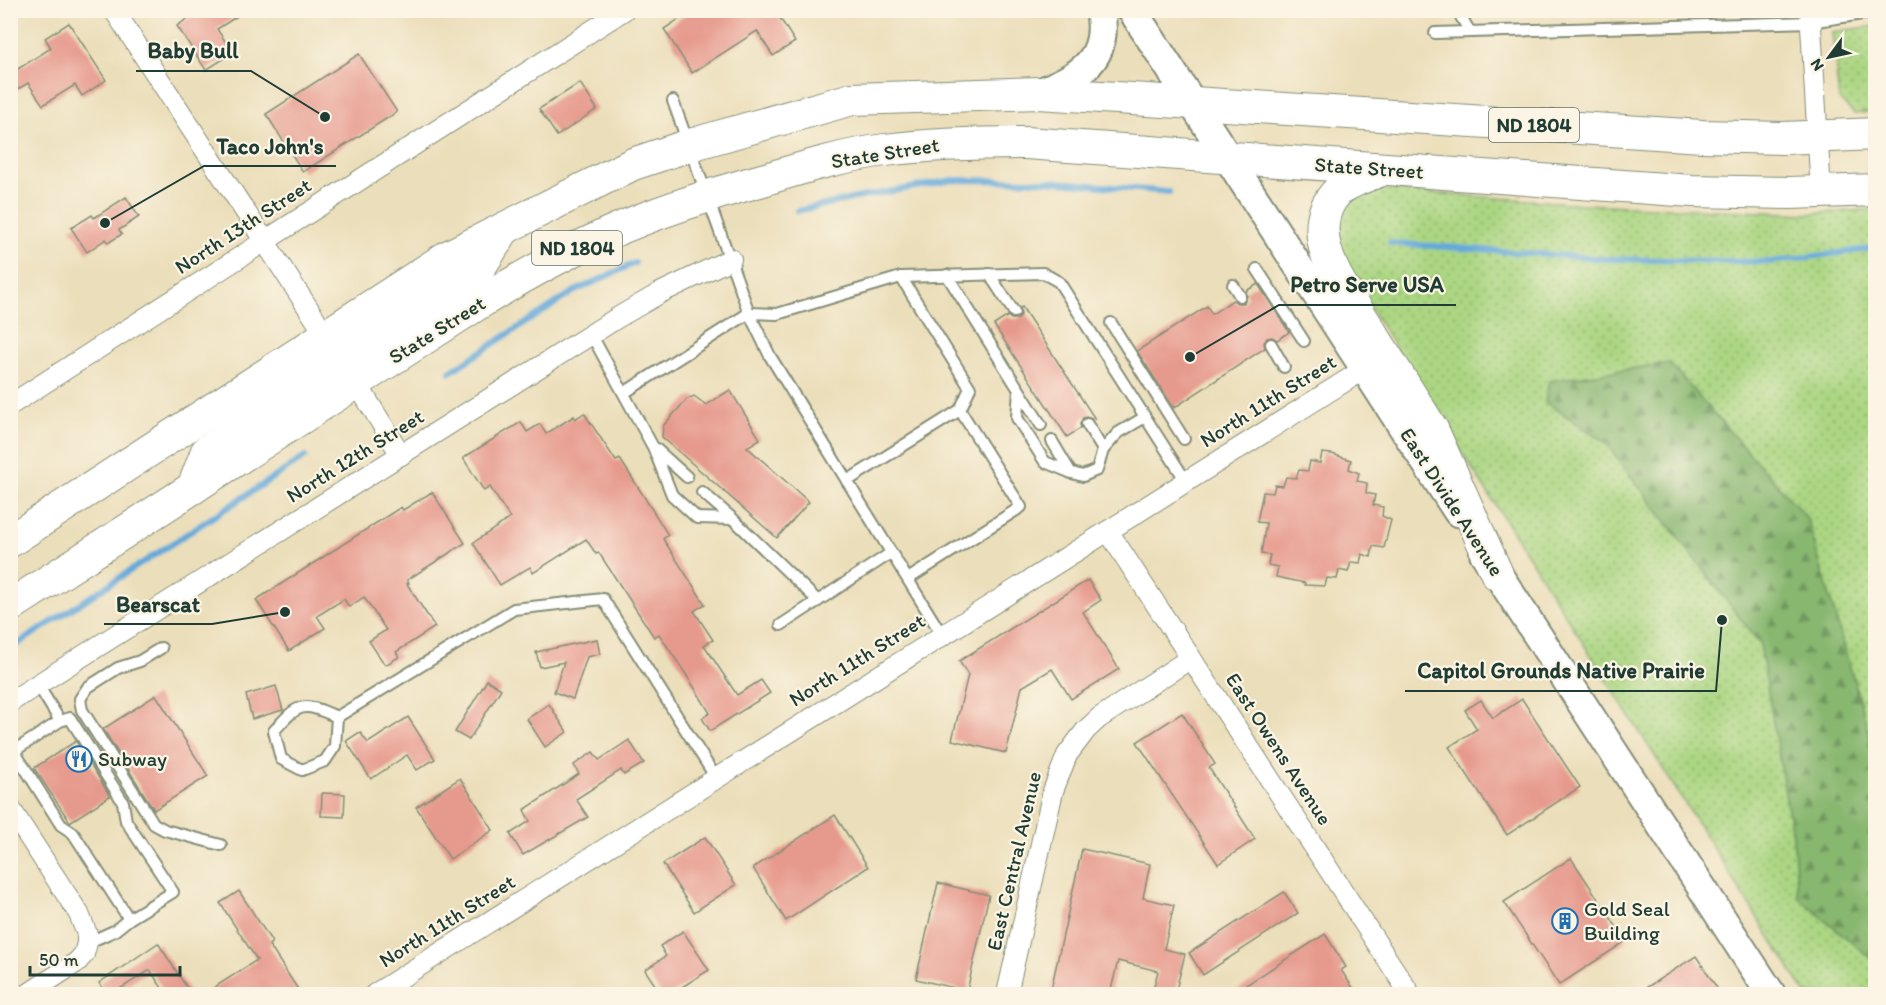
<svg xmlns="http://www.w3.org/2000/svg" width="1886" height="1005" viewBox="0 0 1886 1005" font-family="Itim,sans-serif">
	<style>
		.grass { fill: url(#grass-dots); stroke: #658a5b; stroke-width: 1.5 }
		.forest { fill: url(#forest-firs); stroke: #547a52; stroke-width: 1.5 }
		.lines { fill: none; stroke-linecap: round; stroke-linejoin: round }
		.stream { stroke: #64a9da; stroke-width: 6 }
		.building { fill: #e69a8d }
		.lane-casing { stroke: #858e77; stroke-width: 14 }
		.street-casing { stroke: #858e77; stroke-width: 22 }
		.secondary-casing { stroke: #858e77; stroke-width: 32 }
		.primary-casing { stroke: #858e77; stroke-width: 34 }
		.lane { stroke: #fff; stroke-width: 10 }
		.street { stroke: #fff; stroke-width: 20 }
		.secondary { stroke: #fff; stroke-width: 28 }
		.primary { stroke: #fff; stroke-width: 32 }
		.labels { text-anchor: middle; stroke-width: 4.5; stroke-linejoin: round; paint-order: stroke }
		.shield { fill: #fcf5e5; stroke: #617469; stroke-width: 1.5 }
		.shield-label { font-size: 20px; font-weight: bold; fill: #1f3d34 }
		.street-label { font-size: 21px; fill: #1f3d34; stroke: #fcf5e5 }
		.poi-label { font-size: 21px; fill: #1f3d34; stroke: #fcf5e5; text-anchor: start }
		.leader { fill: none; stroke: #1f3d34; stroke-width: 2 }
		.callout-dot { fill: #1f3d34; stroke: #fcf5e5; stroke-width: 2 }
		.callout-label { font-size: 22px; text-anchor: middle; font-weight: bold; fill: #1f3d34; stroke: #fcf5e5; stroke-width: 4.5; stroke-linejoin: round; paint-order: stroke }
	</style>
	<defs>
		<pattern id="grass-dots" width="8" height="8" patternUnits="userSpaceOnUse" patternTransform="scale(1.5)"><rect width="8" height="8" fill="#abd682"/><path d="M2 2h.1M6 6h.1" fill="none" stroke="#8baf6b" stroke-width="1.8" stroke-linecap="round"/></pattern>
		<pattern id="forest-firs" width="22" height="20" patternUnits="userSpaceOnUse" patternTransform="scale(1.5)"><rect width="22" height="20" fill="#88b770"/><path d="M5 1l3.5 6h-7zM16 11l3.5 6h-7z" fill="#6f965d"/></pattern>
	</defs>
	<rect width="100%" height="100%" fill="#fcf5e5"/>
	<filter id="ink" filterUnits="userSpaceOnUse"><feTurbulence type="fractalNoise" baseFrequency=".0167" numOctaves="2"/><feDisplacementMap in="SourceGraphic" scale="12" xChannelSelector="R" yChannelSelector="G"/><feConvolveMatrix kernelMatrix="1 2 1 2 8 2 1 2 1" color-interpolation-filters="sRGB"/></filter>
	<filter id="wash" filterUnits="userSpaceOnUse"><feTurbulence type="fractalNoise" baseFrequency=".008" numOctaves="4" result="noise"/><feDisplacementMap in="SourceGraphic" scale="24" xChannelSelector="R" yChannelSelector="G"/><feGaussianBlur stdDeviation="1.35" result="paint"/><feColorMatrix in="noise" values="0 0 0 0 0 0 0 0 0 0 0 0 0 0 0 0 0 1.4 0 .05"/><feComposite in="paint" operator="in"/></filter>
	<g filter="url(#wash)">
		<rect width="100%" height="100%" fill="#ebdeba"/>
		<g class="grass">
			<path d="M1875,26V111L1854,114L1839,99L1832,32Z"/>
			<path d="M1363,188L1582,204L1808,214L1875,209V994H1806L1331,246L1334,203Z"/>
		</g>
		<path class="forest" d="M1669,363L1807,518L1869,733L1876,795L1875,962L1798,897L1794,846L1760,644L1604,441L1545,402L1549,381Z"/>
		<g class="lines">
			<g class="stream">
				<path d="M797,211L856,198L953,180L1047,181L1169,192"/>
				<path d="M1390,243L1609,259L1771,262L1876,248"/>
				<path d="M450,372L573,292L635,263"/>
				<path d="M10,649L305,457"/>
			</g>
		</g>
		<g id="blocks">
			<g class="building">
				<path d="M200,10H247L217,29L233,53L206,70L177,26Z"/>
				<path d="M693,10H775L795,42L773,56L757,31L692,73L664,29Z"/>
				<path d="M69,23L106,80L82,96L75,85L43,105L28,83L10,94V74L51,48L45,38Z"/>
				<path d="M359,54L397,112L303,172L266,114Z"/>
				<path d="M580,83L597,109L557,136L539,109Z"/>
				<path d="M126,197L139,217L119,230L122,234L108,243L106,239L87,252L71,228L92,215L94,218Z"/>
				<path d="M1258,284L1289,332L1277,340L1272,337L1267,338L1264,343L1265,348L1174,408L1137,351L1207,306L1212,314L1233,300L1237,303H1244L1247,296L1246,291Z"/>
				<path d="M1022,307L1095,419L1087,417L1083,418L1080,424L1081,428L1067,437L994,325L1008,316L1011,319H1018L1021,315L1020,308Z"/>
				<path d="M730,390L760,439L747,447L809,502L777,538L662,437L663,426L687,399L694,396L706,405Z"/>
				<path d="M584,413L616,461L620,459L636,484L668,535L663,539L705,604L694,611L713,640L704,645L737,695L761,680L770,693L710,731L702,718L710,713L689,679L659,634L654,637L599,553L596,554L586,539L533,573L530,567L500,585L473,543L510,518L490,487L484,491L463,458L521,422L527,432L540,424L546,434L574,416L575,419Z"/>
				<path d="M1322,453L1332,454L1351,460L1349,469L1359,473L1357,481L1367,483L1366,493L1375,495L1373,505L1383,507L1382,516L1391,520L1384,548L1373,546L1371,557L1362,554L1360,563L1351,562L1348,572L1339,570L1337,579L1327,578L1325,586L1305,585V583L1276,577L1278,567L1268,565L1270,555L1261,554L1266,523L1257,522L1263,492L1273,493L1275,485L1283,486L1286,477L1296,478L1299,470L1308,471L1310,461L1320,463Z"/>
				<path d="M432,492L465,543L407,580L409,583L407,584L435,627L396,652L399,657L385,665L369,641L386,630L364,597L349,607L344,599L317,616L325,628L289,651L256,600L401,507L403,510Z"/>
				<path d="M1088,580L1101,600L1083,612L1119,669L1071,699L1052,669L1022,687L1006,753L952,740L968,675L959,661Z"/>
				<path d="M597,639L600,654L587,657L573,699L554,692L564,662L540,667L536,652Z"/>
				<path d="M487,680L501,689L469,740L455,732Z"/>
				<path d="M276,686L283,710L252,719L246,695Z"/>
				<path d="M156,695L208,776L154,810L103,729Z"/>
				<path d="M1522,699L1580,787L1507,835L1449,747L1477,729L1465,710L1481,700L1493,718Z"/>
				<path d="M549,704L567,732L545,747L527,719Z"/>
				<path d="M1182,713L1215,764L1209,768L1255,839L1218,864L1137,742Z"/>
				<path d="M408,717L435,759L417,770L407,755L371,779L346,741L360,732L368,743Z"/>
				<path d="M629,740L644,763L624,775L621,770L576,799L588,817L523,855L510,834L530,821L524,810L579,774L574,765L593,752L599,760Z"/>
				<path d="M76,741L110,796L70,822L34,768Z"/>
				<path d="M460,778L493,830L450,859L416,807Z"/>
				<path d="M322,793L345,794L344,817L321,816Z"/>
				<path d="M835,815L868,867L786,921L753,868Z"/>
				<path d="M705,837L736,885L694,912L663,864Z"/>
				<path d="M1082,849L1150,864L1143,898L1174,905L1164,949L1185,954L1175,994H1152L1158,971L1118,961L1110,994H1050Z"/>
				<path d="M1571,858L1626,941L1559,985L1504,902Z"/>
				<path d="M938,883L989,895L967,991L916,979Z"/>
				<path d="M239,891L272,942L269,945L301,994H204L257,960L220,903Z"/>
				<path d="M1284,892L1298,913L1203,975L1189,953Z"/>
				<path d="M683,931L709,970L671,994H661L645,970L666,956L660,946Z"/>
				<path d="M1325,934L1346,967L1341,970L1357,994H1232Z"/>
				<path d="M158,943L191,994H166L150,970L112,994H107L99,983Z"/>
				<path d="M1696,956L1721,994H1636Z"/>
			</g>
		</g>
	</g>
	<g filter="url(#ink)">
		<use href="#blocks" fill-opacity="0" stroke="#858e77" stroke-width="1.5"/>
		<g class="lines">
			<g class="lane-casing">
				<g id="lane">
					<path d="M1457,10L1470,32"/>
					<path d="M1435,33L1810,22L1876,12"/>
					<path d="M673,101L749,313L770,356L942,635"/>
					<path d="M1257,269L1304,341"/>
					<path d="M989,274L1014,312"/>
					<path d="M947,275L1041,425"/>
					<path d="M901,277L970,388L960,410"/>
					<path d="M1233,285L1240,296"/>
					<path d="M1111,323L1184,439"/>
					<path d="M591,334L653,447L672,495L697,518L733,519L818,601"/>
					<path d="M1271,344L1284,367"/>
					<path d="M1019,390L1017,418L1045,462L1072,473L1083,476L1097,470L1103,450L1087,424"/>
					<path d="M624,393L749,313L777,314L901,277L1043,273L1059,282L1186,481"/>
					<path d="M1052,441L1071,473"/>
					<path d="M656,449L687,477"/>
					<path d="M1103,450L1118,433L1145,417"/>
					<path d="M847,481L960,410L1021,507L908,579"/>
					<path d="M702,492L733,519"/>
					<path d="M781,625L891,553"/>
					<path d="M161,648L140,661L118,668L88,687L80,699L82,710L154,824L165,830L221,845"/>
					<path d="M38,685L60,721L14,751L61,825L73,833L129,919L173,892L126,821L123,802L70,718L60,721"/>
					<path d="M337,717L335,746L325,761L302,770L281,759L274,731C299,702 303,702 337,717L514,609L603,599L716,778"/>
					<path d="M87,943L114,931L129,919"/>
				</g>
			</g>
			<g class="street-casing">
				<g id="street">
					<path d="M114,10L327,337"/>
					<path d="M1810,10L1821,193"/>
					<path d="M356,382L401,455"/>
					<path d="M10,405L624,10"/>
					<path d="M1108,531L1410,994"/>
					<path d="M10,702L617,318L660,293L731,259"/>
					<path d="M10,808L79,914L87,934V943L84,954L77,962L28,994"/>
					<path d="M375,994L1366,368"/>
					<path d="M1007,994L1053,791L1067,755L1086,730L1099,718L1191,658"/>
				</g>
			</g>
			<g class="secondary-casing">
				<g id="secondary">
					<path d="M1132,10L1458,512"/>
					<path d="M1039,93C1079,76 1110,61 1100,10"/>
					<path d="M1484,553L1771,994"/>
				</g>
			</g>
			<g class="primary-casing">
				<g id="primary">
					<path d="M1381,170C1367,176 1349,181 1338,191C1311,218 1324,255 1340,283L1432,429L1497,574"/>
					<path d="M356,382L351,369L352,357L359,349L376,336L478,270L504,229"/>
					<path d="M193,488L207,451L330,369C338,356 334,349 327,337"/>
					<path d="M10,541L447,257L633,164L690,145L852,99L1039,93L1702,136L1783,138L1876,134"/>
					<path d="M10,606L479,303C520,278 563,254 607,234C658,211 712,194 766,179C805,167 845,155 885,150C932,144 979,143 1026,143L1692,191L1790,193L1876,190"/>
				</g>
			</g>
			<use href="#lane" class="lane"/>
			<use href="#street" class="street"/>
			<use href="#secondary" class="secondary"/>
			<use href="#primary" class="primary"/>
		</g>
	</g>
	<defs>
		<g id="restaurant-ring" transform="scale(1.35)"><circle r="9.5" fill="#fcf5e5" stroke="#1f6fb2" stroke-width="1.5"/><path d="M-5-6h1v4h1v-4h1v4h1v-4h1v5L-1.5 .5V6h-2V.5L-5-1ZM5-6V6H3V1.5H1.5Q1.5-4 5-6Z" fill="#1f6fb2"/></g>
		<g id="building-ring" transform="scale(1.35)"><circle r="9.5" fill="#fcf5e5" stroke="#1f6fb2" stroke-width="1.5"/><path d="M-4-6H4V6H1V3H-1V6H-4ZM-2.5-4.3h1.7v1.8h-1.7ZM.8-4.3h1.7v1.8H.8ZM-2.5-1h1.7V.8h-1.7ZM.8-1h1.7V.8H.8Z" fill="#1f6fb2"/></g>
	</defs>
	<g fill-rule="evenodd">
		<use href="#restaurant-ring" x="79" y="759"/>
		<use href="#building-ring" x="1565" y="921"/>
	</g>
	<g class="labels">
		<g class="shield">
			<rect x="1489" y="108" width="90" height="34" rx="4.5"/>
			<rect x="532" y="231" width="90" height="34" rx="4.5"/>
		</g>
		<g class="shield-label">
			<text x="1534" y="132">ND 1804</text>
			<text x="577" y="255">ND 1804</text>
		</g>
		<g class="street-label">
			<text transform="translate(885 153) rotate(-9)" y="7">State Street</text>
			<text transform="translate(1369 168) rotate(4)" y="7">State Street</text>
			<text transform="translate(243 226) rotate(-33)" y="7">North 13th Street</text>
			<text transform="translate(437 330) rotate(-32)" y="7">State Street</text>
			<text transform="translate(1268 401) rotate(-32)" y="7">North 11th Street</text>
			<text transform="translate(355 456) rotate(-32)" y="7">North 12th Street</text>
			<text transform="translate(1452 502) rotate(57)" y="7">East Divide Avenue</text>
			<text transform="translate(857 660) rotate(-32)" y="7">North 11th Street</text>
			<text transform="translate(1279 749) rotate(57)" y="7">East Owens Avenue</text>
			<text transform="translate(1014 861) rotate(-77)" y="7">East Central Avenue</text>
			<text transform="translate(447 921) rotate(-32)" y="7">North 11th Street</text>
		</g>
		<g class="poi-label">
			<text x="98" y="766">Subway</text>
			<text x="1584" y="916">Gold Seal<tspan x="1584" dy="24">Building</tspan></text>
		</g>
	</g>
	<path class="leader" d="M325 117L251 71H136M105 223L204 166H336M1190 357L1279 305H1456M285 612L212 624H104M1722 620L1716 691H1405"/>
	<g class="callout-dot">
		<circle cx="325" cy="117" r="6"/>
		<circle cx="105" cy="223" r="6"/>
		<circle cx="1190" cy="357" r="6"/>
		<circle cx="285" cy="612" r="6"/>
		<circle cx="1722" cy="620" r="6"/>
	</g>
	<g class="callout-label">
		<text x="193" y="58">Baby Bull</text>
		<text x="270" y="154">Taco John's</text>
		<text x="1367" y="292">Petro Serve USA</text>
		<text x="158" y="612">Bearscat</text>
		<text x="1561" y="678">Capitol Grounds Native Prairie</text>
	</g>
	<rect width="1886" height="1005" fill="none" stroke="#fcf5e5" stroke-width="36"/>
	<g transform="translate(1829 57) rotate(237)" stroke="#fcf5e5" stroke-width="4.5" paint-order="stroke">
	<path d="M0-4.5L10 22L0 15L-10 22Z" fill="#1f3d34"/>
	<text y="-9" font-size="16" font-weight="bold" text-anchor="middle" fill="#1f3d34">N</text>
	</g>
	<path d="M30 966v9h150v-9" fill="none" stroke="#1f3d34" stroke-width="3"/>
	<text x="39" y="966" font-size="18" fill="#1f3d34" stroke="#fcf5e5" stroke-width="4.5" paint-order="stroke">50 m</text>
</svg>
